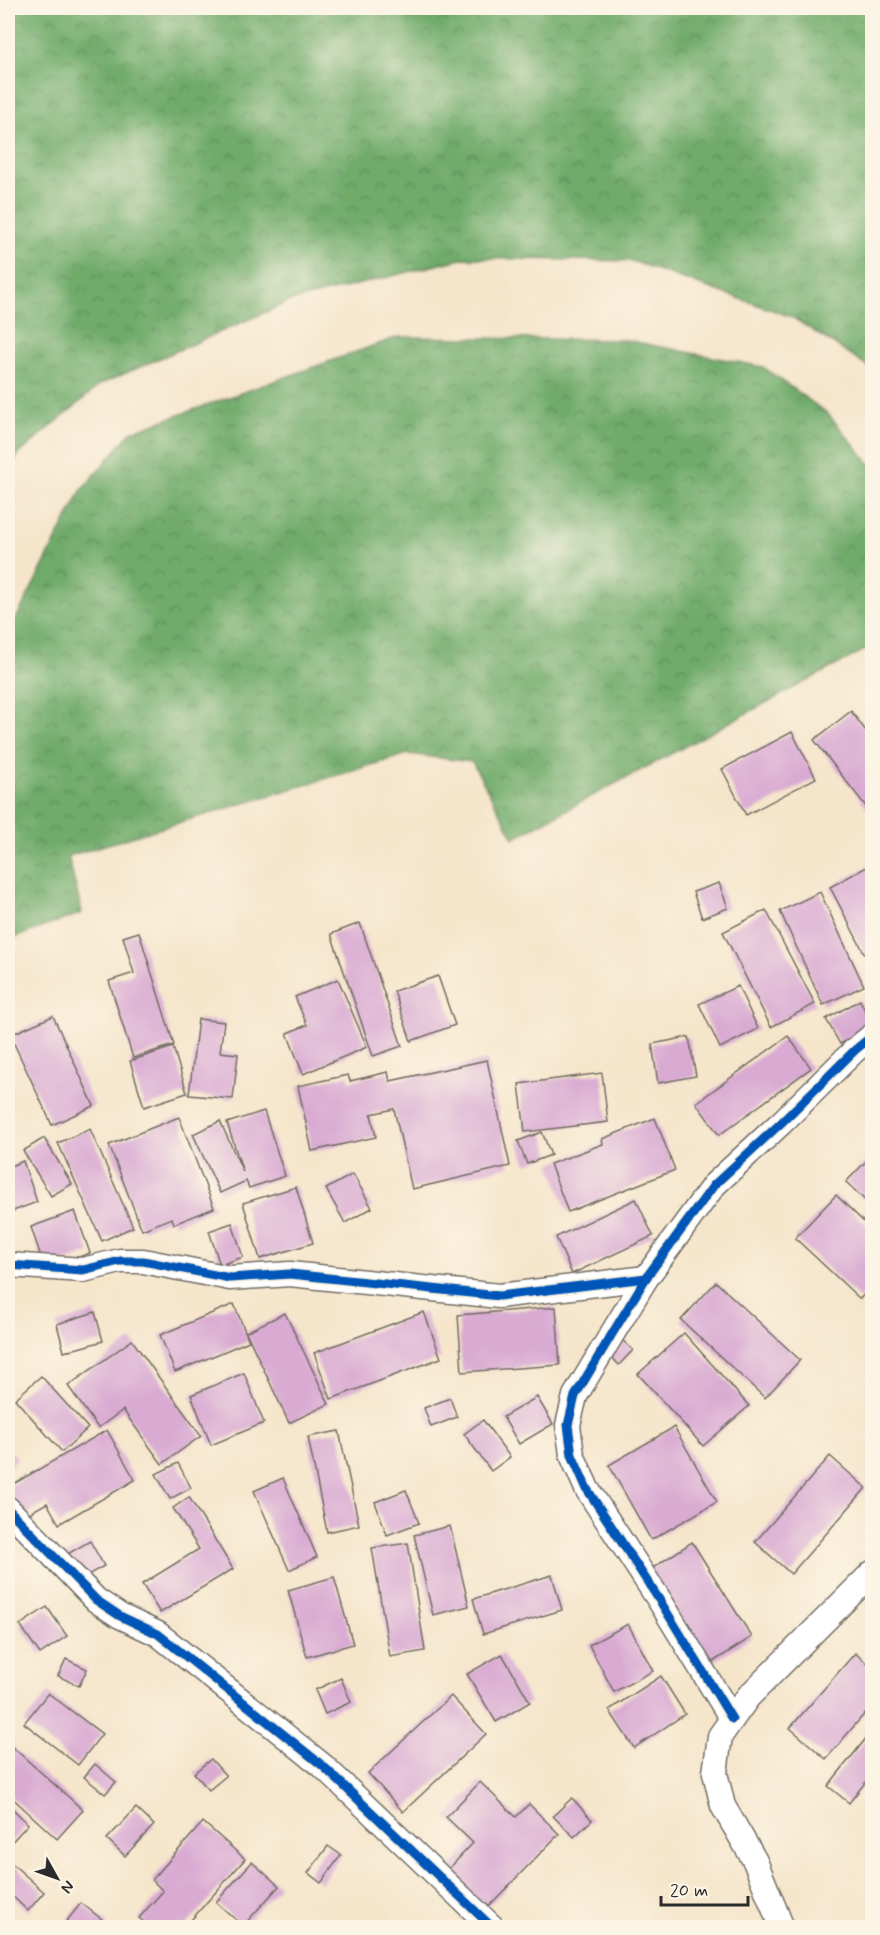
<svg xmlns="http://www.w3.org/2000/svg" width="880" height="1935" viewBox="0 0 880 1935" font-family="Mynerve,sans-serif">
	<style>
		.forest { fill: url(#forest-crowns); stroke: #4d6b4b; stroke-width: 1.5 }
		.building { fill: #d9abd3 }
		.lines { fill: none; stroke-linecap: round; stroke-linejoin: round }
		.street-casing { stroke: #726c63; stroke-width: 27 }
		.street { stroke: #fff; stroke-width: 24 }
		.cycleway-casing { stroke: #fcf5e5; stroke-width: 13 }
		.cycleway { stroke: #0057b8; stroke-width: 9 }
	</style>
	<defs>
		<pattern id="forest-crowns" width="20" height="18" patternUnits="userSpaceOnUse" patternTransform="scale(1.5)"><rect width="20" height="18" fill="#6fab6b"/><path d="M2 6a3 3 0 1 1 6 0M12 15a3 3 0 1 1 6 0" fill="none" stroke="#5b8b58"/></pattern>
	</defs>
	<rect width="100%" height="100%" fill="#fcf5e5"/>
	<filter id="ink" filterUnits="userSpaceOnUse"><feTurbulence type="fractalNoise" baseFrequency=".0167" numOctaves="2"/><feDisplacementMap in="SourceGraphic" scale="12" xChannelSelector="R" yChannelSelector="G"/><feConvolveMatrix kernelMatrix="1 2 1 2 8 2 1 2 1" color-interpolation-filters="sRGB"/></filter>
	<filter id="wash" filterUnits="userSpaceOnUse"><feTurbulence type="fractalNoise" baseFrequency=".008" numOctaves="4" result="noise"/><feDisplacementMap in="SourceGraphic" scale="24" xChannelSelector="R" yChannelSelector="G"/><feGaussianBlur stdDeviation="1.35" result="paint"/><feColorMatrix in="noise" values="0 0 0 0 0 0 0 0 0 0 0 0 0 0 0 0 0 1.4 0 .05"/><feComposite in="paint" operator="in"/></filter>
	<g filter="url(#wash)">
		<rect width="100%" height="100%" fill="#f5e5cb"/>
		<g class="forest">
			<path d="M8,8H872V369L792,317L632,261L465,258L291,301L101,384L18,455L8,477Z"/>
			<path d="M398,337L626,340L763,367L828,414L872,466V646L514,838L472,762L408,754L68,856L82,913L8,940V635L81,491L131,432Z"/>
		</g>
		<g id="blocks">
			<g class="building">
				<path d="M851,711L872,739V806L868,809L814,740Z"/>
				<path d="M792,732L816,778L746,815L722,769Z"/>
				<path d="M872,864V968L830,887Z"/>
				<path d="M719,883L728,908L702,918L693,892Z"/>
				<path d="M820,892L864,986L823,1005L780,911Z"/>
				<path d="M766,910L815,1004L771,1027L723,932Z"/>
				<path d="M360,923L402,1046L373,1056L331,934Z"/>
				<path d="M139,932L174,1045L133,1058L109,981L134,973L123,937Z"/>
				<path d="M438,976L455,1025L411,1041L394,991Z"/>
				<path d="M338,979L367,1047L303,1074L287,1033L307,1025L295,997Z"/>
				<path d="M738,986L758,1029L720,1048L699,1004Z"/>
				<path d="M860,1000L872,1026L840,1044L826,1019Z"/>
				<path d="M53,1016L94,1106L52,1125L10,1035Z"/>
				<path d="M198,1019L224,1022L220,1052L238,1054L233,1099L189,1095Z"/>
				<path d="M788,1036L811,1068L719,1135L696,1103Z"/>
				<path d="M689,1037L696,1076L658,1083L652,1044Z"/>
				<path d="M173,1047L187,1093L144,1107L130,1061Z"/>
				<path d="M487,1060L510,1166L412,1189L394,1109L371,1114L376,1137L312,1151L298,1086L348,1075L350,1081L388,1072L390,1081Z"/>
				<path d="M602,1073L608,1122L525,1132L519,1084Z"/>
				<path d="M264,1111L285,1176L249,1188L246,1181L220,1193L193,1134L220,1121L243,1172L227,1123Z"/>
				<path d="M179,1117L214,1208L174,1224L172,1218L142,1230L109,1145Z"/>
				<path d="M655,1118L675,1170L568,1212L550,1164L603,1144L602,1139Z"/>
				<path d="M90,1129L133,1227L102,1241L58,1143Z"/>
				<path d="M542,1132L551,1155L527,1164L518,1141Z"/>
				<path d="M44,1138L72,1184L51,1196L23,1151Z"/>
				<path d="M872,1155V1207L846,1182Z"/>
				<path d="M23,1161L37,1202L8,1213V1167Z"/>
				<path d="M353,1174L372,1208L345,1223L326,1189Z"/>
				<path d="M296,1187L313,1243L260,1259L243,1203Z"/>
				<path d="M836,1195L869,1227L872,1223V1285L860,1299L795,1238Z"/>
				<path d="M636,1199L653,1236L572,1274L556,1237Z"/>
				<path d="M75,1211L90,1253L45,1269L31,1227Z"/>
				<path d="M232,1223L243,1257L220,1265L209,1231Z"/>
				<path d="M716,1282L800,1360L765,1398L681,1320Z"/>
				<path d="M234,1304L249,1341L175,1372L160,1335Z"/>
				<path d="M556,1307L560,1365L462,1372L458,1315Z"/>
				<path d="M95,1312L103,1341L64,1352L57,1324Z"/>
				<path d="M424,1312L441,1358L331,1399L314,1353Z"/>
				<path d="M285,1313L329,1404L289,1423L246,1332Z"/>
				<path d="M684,1333L749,1406L703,1446L638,1374Z"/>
				<path d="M620,1338L633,1350L619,1365L607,1353Z"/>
				<path d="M132,1340L201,1436L162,1464L123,1410L98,1428L68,1386Z"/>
				<path d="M244,1373L264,1423L211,1445L191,1395Z"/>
				<path d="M41,1376L88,1428L62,1452L15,1399Z"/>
				<path d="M537,1397L553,1424L519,1444L503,1417Z"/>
				<path d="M450,1398L457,1417L431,1427L424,1408Z"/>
				<path d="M483,1420L510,1457L491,1471L464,1434Z"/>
				<path d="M674,1427L717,1502L651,1540L609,1465Z"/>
				<path d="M107,1430L135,1480L59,1524L47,1503L24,1516L8,1487Z"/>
				<path d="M339,1431L359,1525L327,1532L308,1437Z"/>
				<path d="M8,1450L17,1458L8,1470Z"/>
				<path d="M830,1456L866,1488L791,1574L755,1542Z"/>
				<path d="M178,1463L191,1488L170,1499L156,1474Z"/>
				<path d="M283,1478L317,1557L289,1570L254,1491Z"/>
				<path d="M406,1490L419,1523L387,1535L375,1502Z"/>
				<path d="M189,1497L233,1569L160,1613L142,1584L199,1549L173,1508Z"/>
				<path d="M450,1526L469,1606L433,1615L414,1535Z"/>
				<path d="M90,1541L104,1566L77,1581L64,1556Z"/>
				<path d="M692,1542L752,1637L708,1665L648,1571Z"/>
				<path d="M408,1543L425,1651L390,1657L372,1548Z"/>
				<path d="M552,1575L562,1610L483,1634L473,1599Z"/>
				<path d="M334,1577L353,1644L307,1657L288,1590Z"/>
				<path d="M47,1607L67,1636L40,1654L20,1625Z"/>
				<path d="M628,1624L653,1671L614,1692L589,1645Z"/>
				<path d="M855,1653L872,1668V1705L826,1759L790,1728Z"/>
				<path d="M502,1654L530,1702L496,1722L467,1674Z"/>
				<path d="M66,1659L87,1669L79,1686L58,1676Z"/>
				<path d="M661,1676L685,1714L634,1748L609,1710Z"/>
				<path d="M341,1678L351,1702L325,1714L315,1690Z"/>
				<path d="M48,1693L102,1734L78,1765L24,1723Z"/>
				<path d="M451,1696L486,1734L403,1812L368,1773Z"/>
				<path d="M872,1731V1774L849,1803L828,1786Z"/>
				<path d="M8,1743L83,1810L57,1839L8,1794Z"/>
				<path d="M211,1759L226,1776L209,1790L194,1773Z"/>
				<path d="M95,1764L116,1782L105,1794L84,1777Z"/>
				<path d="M480,1782L516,1817L529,1804L559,1834L483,1912L444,1874L473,1843L446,1817Z"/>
				<path d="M572,1798L592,1820L574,1837L553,1816Z"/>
				<path d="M8,1804L28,1824L8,1846Z"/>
				<path d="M136,1808L154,1825L125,1856L107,1839Z"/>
				<path d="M203,1822L245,1859L184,1928H151L139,1918L163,1891L152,1880Z"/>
				<path d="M328,1846L341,1855L321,1883L308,1873Z"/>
				<path d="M8,1860L44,1892L28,1911L8,1892Z"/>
				<path d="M252,1862L279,1886L243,1926L216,1902Z"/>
				<path d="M81,1903L108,1924L105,1928H61Z"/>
			</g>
		</g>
	</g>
	<g filter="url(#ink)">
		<use href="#blocks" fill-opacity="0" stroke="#726c63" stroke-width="1.5"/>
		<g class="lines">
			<g class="street-casing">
				<g id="street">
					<path d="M8,1265L83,1270L120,1261H143L230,1278L290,1274L499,1296L646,1278"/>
					<path d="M8,1509L96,1600L120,1616L158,1634L323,1766L493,1928"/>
					<path d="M732,1719L660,1601L587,1489L572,1455L568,1425L575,1396L609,1339L646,1278L714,1185L781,1123L855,1050L872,1036"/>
					<path d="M782,1928L755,1861L723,1806L715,1773L720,1736L748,1697L872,1573"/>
				</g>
			</g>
			<use href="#street" class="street"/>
			<g class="cycleway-casing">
				<g id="cycleway">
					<path d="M8,1265L83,1270L120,1261H143L230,1278L290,1274L499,1296L646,1278"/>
					<path d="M8,1509L96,1600L120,1616L158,1634L323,1766L493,1928"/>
					<path d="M732,1719L660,1601L587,1489L572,1455L568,1425L575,1396L609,1339L646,1278L714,1185L781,1123L855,1050L872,1036"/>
				</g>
			</g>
			<use href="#cycleway" class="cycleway"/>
		</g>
	</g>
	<rect width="880" height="1935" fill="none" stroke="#fcf5e5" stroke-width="30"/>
	<g transform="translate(57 1878) rotate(130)" stroke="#fcf5e5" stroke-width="4.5" paint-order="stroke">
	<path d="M0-4.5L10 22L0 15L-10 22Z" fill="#2b2b2b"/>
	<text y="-9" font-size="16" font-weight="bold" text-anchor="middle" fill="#2b2b2b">N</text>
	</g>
	<path d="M661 1896v9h87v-9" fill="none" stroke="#2b2b2b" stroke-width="3"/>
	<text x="670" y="1896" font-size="18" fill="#2b2b2b" stroke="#fcf5e5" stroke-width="4.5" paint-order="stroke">20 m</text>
</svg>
